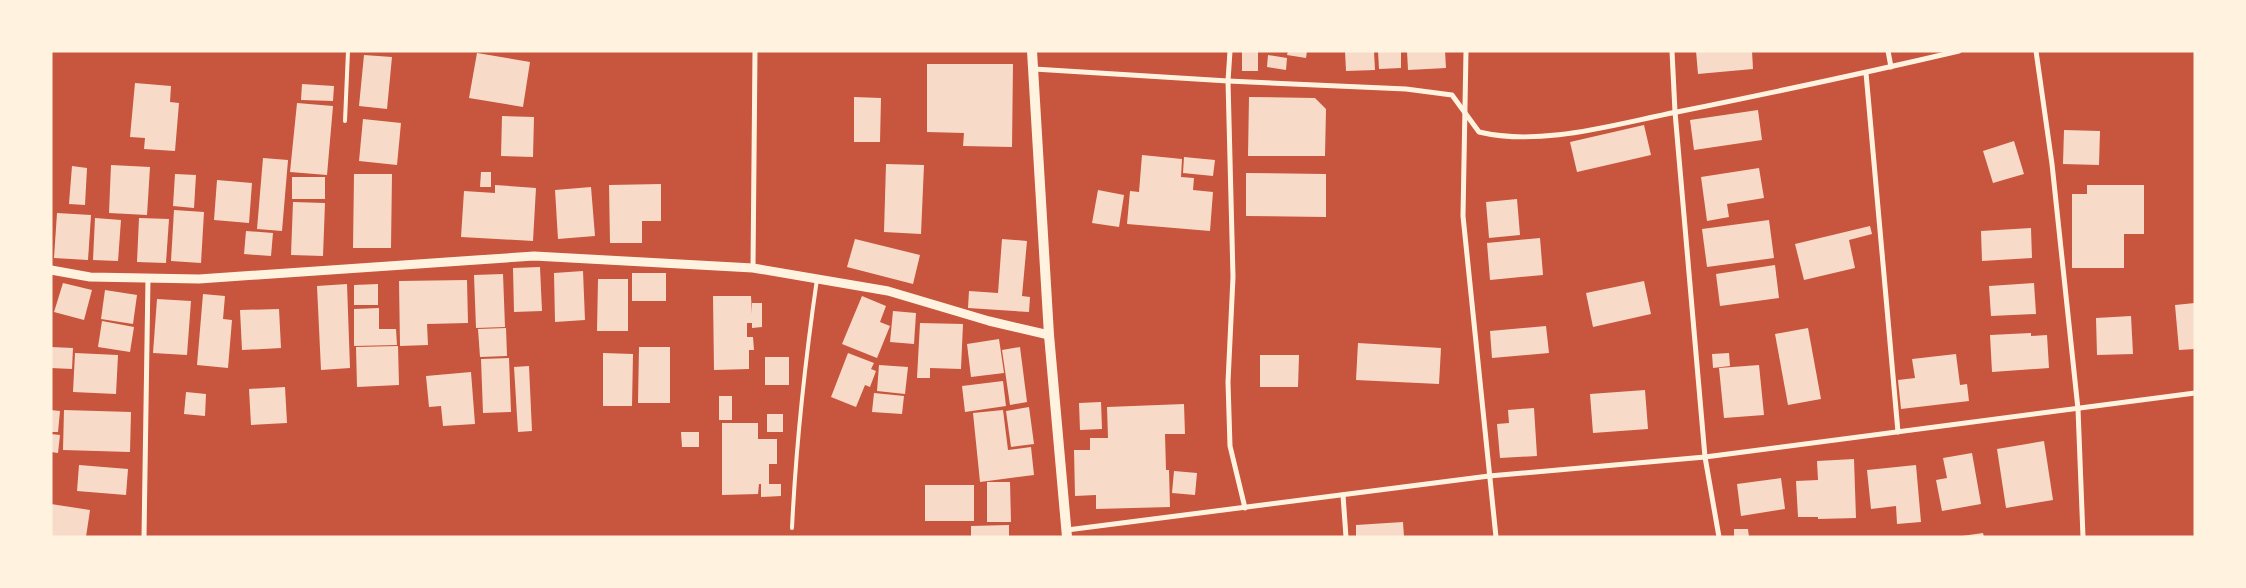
<svg xmlns="http://www.w3.org/2000/svg" width="2246" height="588" viewBox="0 0 2246 588" font-family="'Asap Condensed',sans-serif">
	<style>
		.building { fill: #f7dbc8 }
		.lines { fill: none; stroke-linecap: round; stroke-linejoin: round }
		.service { stroke: #fff3e0; stroke-width: 4 }
		.minor { stroke: #fff3e0; stroke-width: 5 }
		.tertiary { stroke: #fff3e0; stroke-width: 9 }
		.secondary { stroke: #fff3e0; stroke-width: 10 }
	</style>
	<rect width="100%" height="100%" fill="#c8553d"/>
	<g class="building">
		<rect x="1242" y="51" width="16" height="20"/>
		<path d="M1288,51H1307L1306,58L1287,55Z"/>
		<path d="M1345,51H1374L1375,70L1346,71Z"/>
		<path d="M1378,51H1401V68L1379,69Z"/>
		<path d="M1407,51H1445L1446,68L1408,70Z"/>
		<path d="M1696,51H1752L1753,69L1698,74Z"/>
		<path d="M477,53L530,62L523,107L469,98Z"/>
		<path d="M364,55L392,57L387,109L359,106Z"/>
		<path d="M1268,55L1287,58L1286,70L1267,67Z"/>
		<path d="M927,64H1013L1012,147L963,146L964,133L927,132Z"/>
		<path d="M135,83L171,86L170,102L179,103L175,151L144,149L145,138L130,137Z"/>
		<path d="M302,84L334,86L333,101L301,100Z"/>
		<path d="M854,97L881,98L880,142H854Z"/>
		<path d="M1249,97L1315,98L1326,109L1325,156H1248Z"/>
		<path d="M297,103L333,106L327,175L290,172Z"/>
		<path d="M1758,110L1762,140L1694,150L1690,120Z"/>
		<path d="M502,116L534,117L533,157L501,156Z"/>
		<path d="M363,119L401,123L397,165L359,161Z"/>
		<path d="M1644,125L1651,155L1577,172L1570,142Z"/>
		<path d="M2064,130L2100,131L2099,165L2063,164Z"/>
		<path d="M2014,141L2024,174L1993,183L1983,151Z"/>
		<path d="M1142,155L1182,159L1181,177L1194,178L1193,190L1213,192L1210,231L1127,224L1130,191L1139,192Z"/>
		<path d="M1184,157L1215,160L1213,176L1183,173Z"/>
		<path d="M263,158L288,160L282,231L257,229Z"/>
		<path d="M886,164L924,165L921,234L884,232Z"/>
		<path d="M111,165L150,167L147,215L109,213Z"/>
		<path d="M72,166L87,168L85,205L69,204Z"/>
		<path d="M1759,168L1764,198L1727,204L1729,217L1707,221L1701,177Z"/>
		<path d="M481,172H491V187H480Z"/>
		<path d="M1246,173L1326,174V217L1246,216Z"/>
		<path d="M175,174L196,175L194,208L173,206Z"/>
		<path d="M354,174H392L391,248H353Z"/>
		<rect x="292" y="177" width="33" height="22"/>
		<path d="M217,180L252,183L249,223L214,220Z"/>
		<path d="M661,184V221H642V243H610L609,185Z"/>
		<path d="M495,185L536,188L533,241L461,237L464,191L495,193Z"/>
		<path d="M2087,185H2144V234H2124V268H2072V194H2087Z"/>
		<path d="M591,187L595,236L558,239L555,190Z"/>
		<path d="M1098,190L1124,195L1119,227L1092,223Z"/>
		<path d="M1517,199L1520,235L1489,238L1486,202Z"/>
		<path d="M293,202L325,203L323,256L291,255Z"/>
		<path d="M174,210L204,212L201,263L171,261Z"/>
		<path d="M57,213L91,215L88,260L54,258Z"/>
		<path d="M95,218L121,220L118,261L93,260Z"/>
		<path d="M139,218L169,219L166,263L137,262Z"/>
		<path d="M1769,220L1774,258L1707,267L1702,229Z"/>
		<path d="M1870,226L1872,234L1849,240L1855,268L1804,280L1795,244Z"/>
		<path d="M2031,228L2032,258L1982,261L1981,231Z"/>
		<path d="M246,231L273,233L271,256L244,254Z"/>
		<path d="M1540,238L1543,275L1490,280L1487,243Z"/>
		<path d="M855,239L920,255L913,284L847,267Z"/>
		<path d="M1002,239L1027,241L1022,296L1030,297L1029,312L968,308L969,291L998,293Z"/>
		<path d="M1775,265L1779,298L1720,306L1716,274Z"/>
		<path d="M540,267L542,311L514,312L513,268Z"/>
		<path d="M583,271L585,320L555,322L554,273Z"/>
		<rect x="632" y="273" width="34" height="28"/>
		<path d="M503,274L505,327L476,328L474,275Z"/>
		<path d="M598,279H628V331H597Z"/>
		<path d="M467,280L468,323L427,324L428,345L400,346L399,281Z"/>
		<path d="M1644,281L1651,314L1593,327L1586,293Z"/>
		<path d="M63,283L92,290L84,320L54,312Z"/>
		<path d="M2034,283L2036,314L1991,316L1989,286Z"/>
		<path d="M347,284L350,368L321,370L317,286Z"/>
		<path d="M378,284V305H354V285Z"/>
		<path d="M105,290L137,295L133,324L101,319Z"/>
		<path d="M203,294L225,296L223,319L232,320L228,368L197,365Z"/>
		<path d="M713,296H751L752,314V303H762V327L752,328V323H747V337H753L754,350H749V369L714,370Z"/>
		<path d="M862,296L886,306L880,322L890,326L877,358L842,344Z"/>
		<path d="M157,299L191,301L187,355L153,353Z"/>
		<path d="M2195,303V349L2179,350L2175,305Z"/>
		<path d="M379,308V329H396L397,345L354,346V309Z"/>
		<path d="M279,309L281,348L242,350L240,310Z"/>
		<path d="M893,311L916,313L914,344L890,342Z"/>
		<path d="M2131,316L2133,354L2097,355L2096,318Z"/>
		<path d="M102,321L134,327L130,352L98,347Z"/>
		<path d="M920,323L963,324L961,369L930,368V378H917Z"/>
		<path d="M1546,326L1549,353L1492,358L1490,331Z"/>
		<path d="M506,328L507,356L480,357L478,329Z"/>
		<path d="M1808,328L1821,399L1788,405L1775,334Z"/>
		<path d="M2031,333V336L2047,335L2049,368L1992,372L1990,335Z"/>
		<path d="M999,339L1004,373L971,377L967,344Z"/>
		<path d="M1358,343L1441,348L1439,384L1356,380Z"/>
		<path d="M398,346L399,385L357,387L356,347Z"/>
		<path d="M51,347L73,348L72,369L51,368Z"/>
		<path d="M639,347H670V403H638Z"/>
		<path d="M1020,347L1027,402L1010,405L1002,350Z"/>
		<path d="M75,353L118,355L116,394L73,392Z"/>
		<path d="M603,353L633,354L632,406H603Z"/>
		<path d="M848,353L874,363L871,369L876,371L870,387L865,385L856,407L831,397Z"/>
		<path d="M1729,353L1730,366L1713,368L1712,354Z"/>
		<path d="M1956,354L1960,385L1967,384L1969,401L1901,409L1898,380L1915,378L1912,359Z"/>
		<path d="M1260,355H1299L1298,387H1260Z"/>
		<rect x="765" y="357" width="24" height="28"/>
		<path d="M509,358L511,412L483,413L481,359Z"/>
		<path d="M879,365L908,367L905,394L877,391Z"/>
		<path d="M1759,365L1764,415L1724,418L1719,368Z"/>
		<path d="M529,366L532,431L518,432L514,367Z"/>
		<path d="M471,372L475,424L443,426L441,406L429,407L426,376Z"/>
		<path d="M1003,381L1006,406L965,412L962,386Z"/>
		<path d="M285,387L287,423L251,425L249,389Z"/>
		<path d="M1645,390L1648,429L1593,433L1590,394Z"/>
		<path d="M186,392L206,394L205,416L184,414Z"/>
		<path d="M874,393L904,396L902,414L872,412Z"/>
		<rect x="719" y="396" width="13" height="24"/>
		<path d="M1101,402L1102,429L1080,430L1079,403Z"/>
		<path d="M1184,404L1185,434H1165L1166,470H1169L1170,507L1096,509V495L1075,496L1074,450H1090V438H1108L1107,407Z"/>
		<path d="M1029,407L1034,444L1011,447L1006,411Z"/>
		<path d="M1534,408L1537,456L1500,458L1497,424L1509,423L1508,410Z"/>
		<path d="M51,410L60,411L58,432H51Z"/>
		<path d="M64,410L131,412L130,452L63,450Z"/>
		<path d="M1003,410L1008,450L1031,447L1034,475L980,482L973,413Z"/>
		<rect x="767" y="414" width="16" height="18"/>
		<path d="M722,423H758V439H777V464H769V484H781V496L761,497V484H759L758,494L722,495Z"/>
		<path d="M681,432H699V447H682Z"/>
		<path d="M51,434L60,435L58,453L51,452Z"/>
		<path d="M2044,441L2053,500L2006,508L1997,449Z"/>
		<path d="M1972,453L1981,504L1942,511L1936,480L1947,478L1943,458Z"/>
		<path d="M1854,459L1856,518L1818,519V517H1798L1796,481L1818,480L1817,461Z"/>
		<path d="M79,465L128,469L126,495L77,491Z"/>
		<path d="M1916,465L1921,522L1897,524L1896,506L1871,509L1867,470Z"/>
		<path d="M1174,471L1197,473L1195,495L1172,493Z"/>
		<path d="M1781,478L1785,509L1741,516L1737,484Z"/>
		<path d="M987,482H1010L1011,522H987Z"/>
		<rect x="925" y="485" width="49" height="36"/>
		<path d="M51,504L90,510L86,537H51Z"/>
		<path d="M1403,522L1404,537H1356V525Z"/>
		<path d="M1009,525V537H971V526Z"/>
		<path d="M1734,529H1748L1749,537H1734Z"/>
		<path d="M1983,533L1984,537H1962V536Z"/>
	</g>
	<g class="lines">
		<g class="service">
			<path d="M345,121L348,51"/>
			<path d="M792,528C796,445 805,362 817,279"/>
		</g>
		<g class="minor">
			<path d="M1230,51L1228,81L1233,277L1228,382L1230,446L1245,508"/>
			<path d="M1466,51L1463,216L1496,537"/>
			<path d="M1672,51L1675,112L1705,457L1719,537"/>
			<path d="M1888,51L1891,67"/>
			<path d="M2036,51L2052,164L2078,409L2083,537"/>
			<path d="M1034,69L1228,81L1406,89L1452,95L1479,132C1542,147 1615,124 1677,112C1771,93 1865,73 1959,51"/>
			<path d="M1866,73L1898,432"/>
			<path d="M753,268L755,51"/>
			<path d="M1343,495L1346,537"/>
			<path d="M1067,530L1489,476L1705,457L2195,393"/>
			<path d="M144,537L148,278"/>
		</g>
		<path class="tertiary" d="M51,270L90,277L199,279L534,256L753,268L888,291L989,321L1049,335"/>
		<path class="secondary" d="M1032,51L1049,335L1067,537"/>
	</g>
	<rect width="2246" height="588" fill="none" stroke="#fff3e0" stroke-width="105"/>
</svg>
